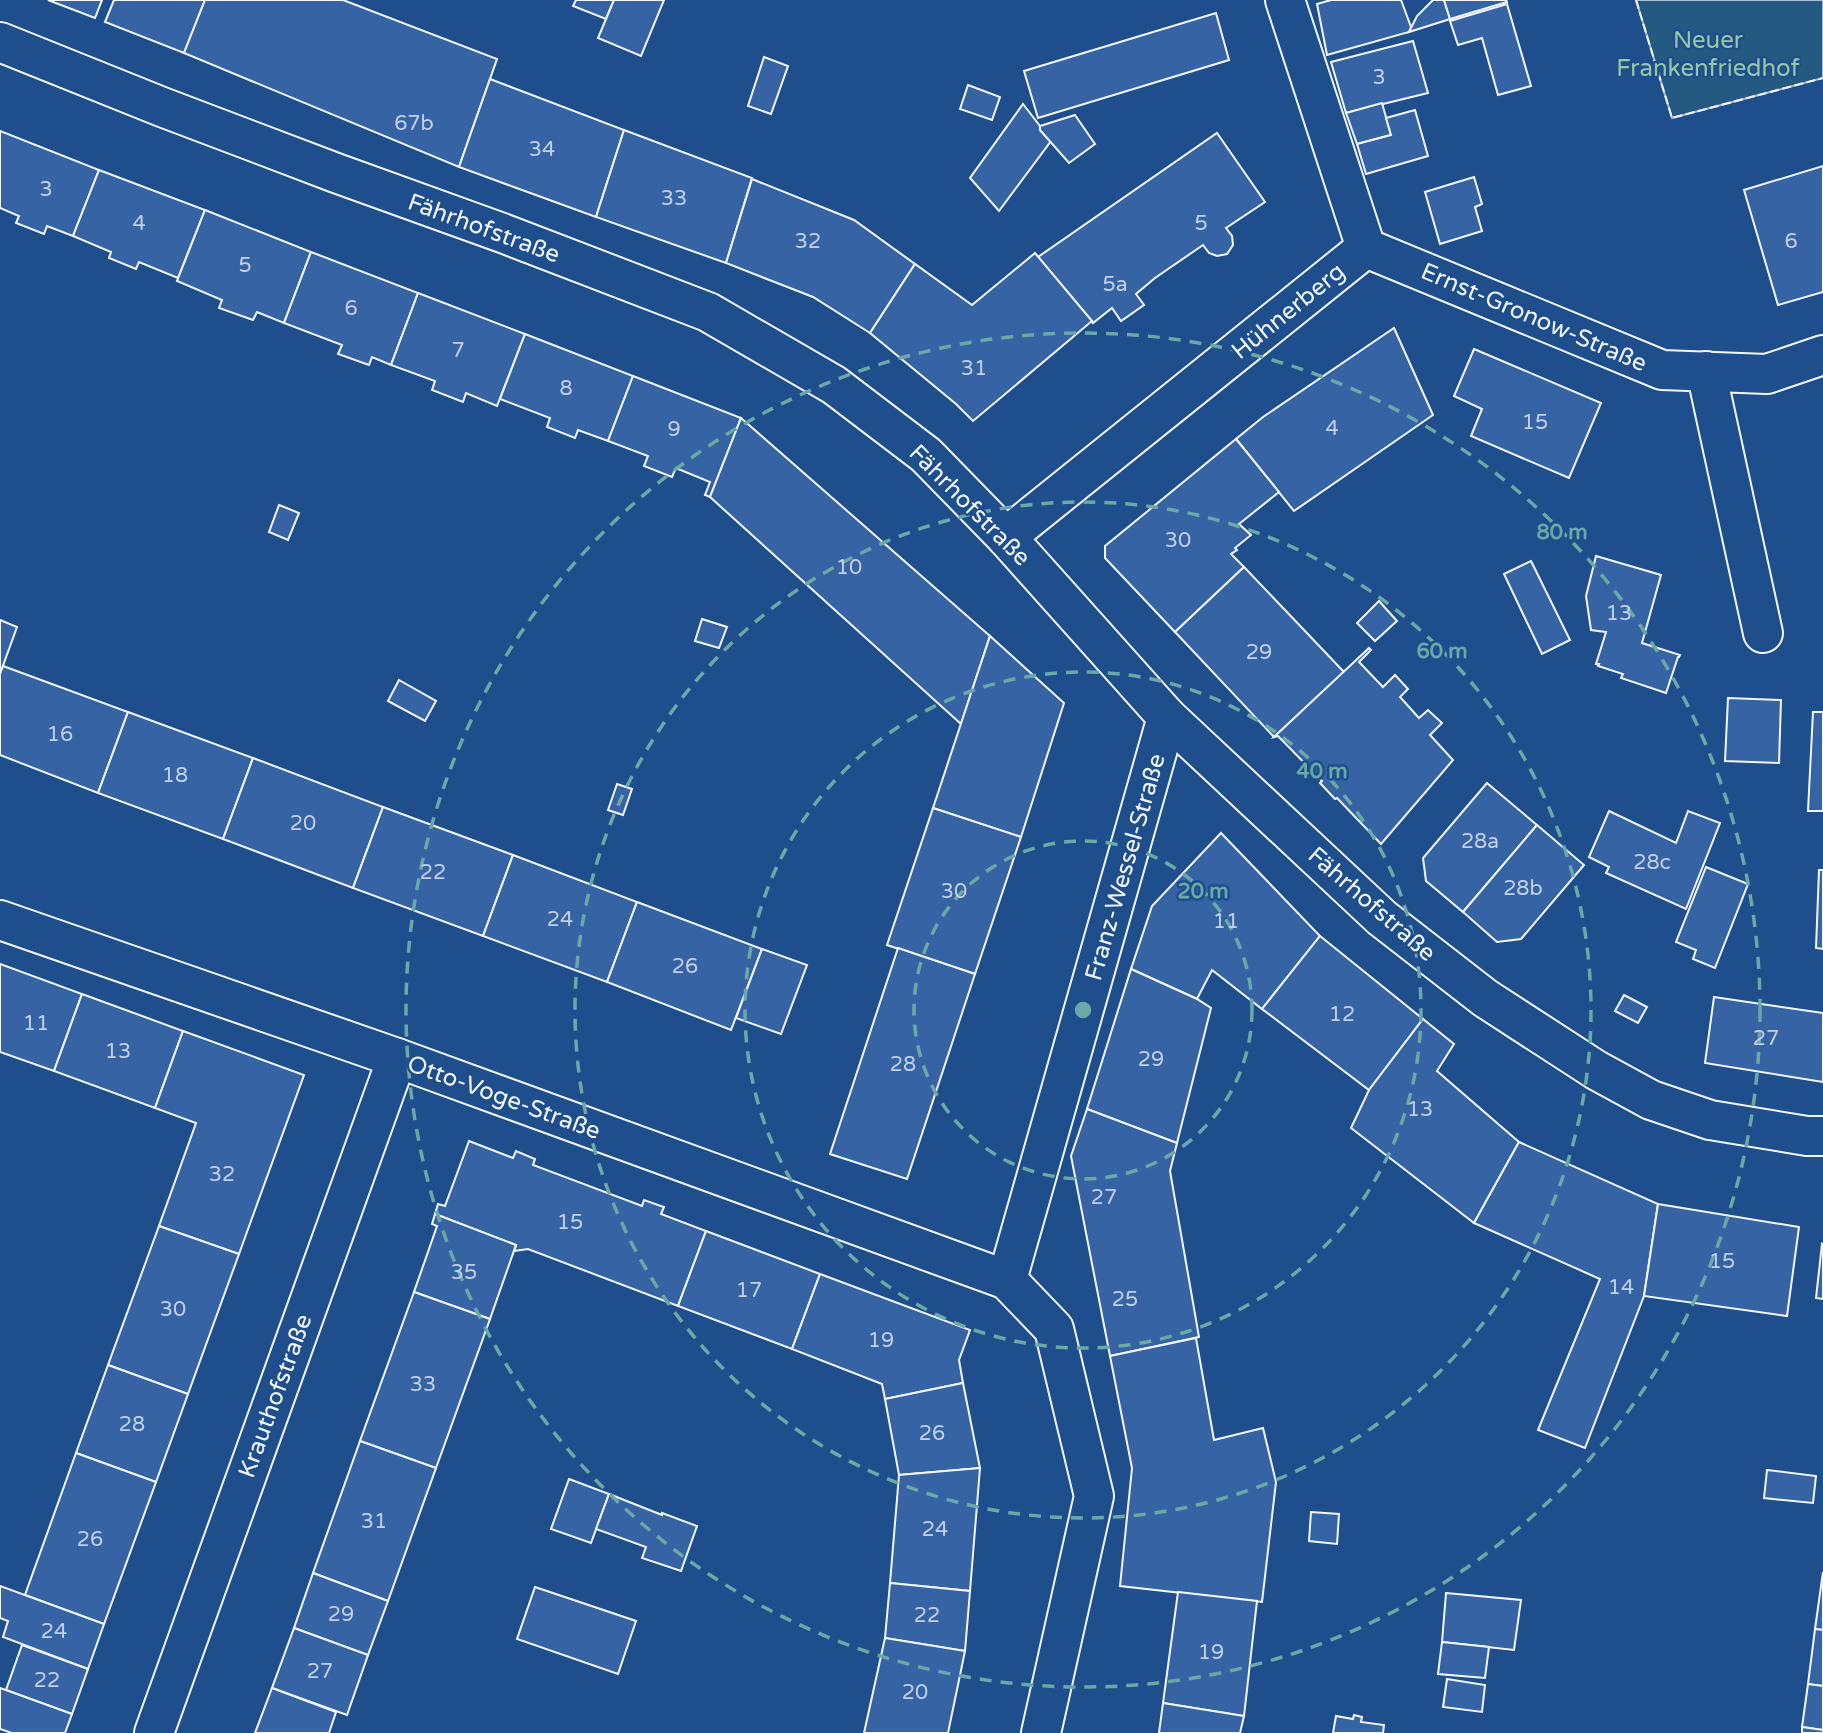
<svg xmlns="http://www.w3.org/2000/svg" width="1823" height="1733" viewBox="0 0 1823 1733" font-family="'Varela Round',sans-serif">
	<style>
		.green { fill: #245a82; stroke: #a8bbd7; stroke-width: 2 }
		.building { fill: #3563a3; stroke: #f2f6ff; stroke-width: 2 }
		.lines { fill: none; stroke-linecap: round; stroke-linejoin: round }
		.minor-casing { stroke: #f2f6ff; stroke-width: 42 }
		.minor { stroke: #1f4e8c; stroke-width: 38 }
		.fence { stroke: #f2f6ff; stroke-width: 2; stroke-dasharray: 9 3.5; stroke-linecap: butt }
		.ring { fill: none; stroke: #6aa9a8; stroke-width: 3.5; stroke-dasharray: 12 9 }
		.labels { text-anchor: middle; stroke-width: 5; stroke-linejoin: round; paint-order: stroke }
		.number-label { font-size: 21px; fill: #c3d1e8 }
		.park-label { font-size: 24px; fill: #97c8a6; stroke: #1f4e8c }
		.street-label { font-size: 24px; fill: #f2f6ff; stroke: #1f4e8c }
		.centre { fill: #6aa9a8; stroke: #1f4e8c; stroke-width: 3.5 }
		.ring-label { font-size: 21px; text-anchor: middle; font-weight: bold; fill: #6aa9a8; stroke: #1f4e8c; stroke-width: 5; stroke-linejoin: round; paint-order: stroke }
	</style>
	<rect width="100%" height="100%" fill="#1f4e8c"/>
	<path class="green" d="M1636,0H1823V78L1672,118Z"/>
	<g class="building">
		<path d="M48,0H102L95,18Z"/>
		<path d="M114,0H205L184,53L105,22Z"/>
		<path d="M205,0H343L497,59L459,167L184,53Z"/>
		<path d="M576,0H614L606,19L573,6Z"/>
		<path d="M614,0H664L641,56L598,38Z"/>
		<path d="M1331,0H1401L1411,27L1409,32L1327,55L1317,4Z"/>
		<path d="M1433,0H1444L1450,19L1409,32L1417,16Z"/>
		<path d="M1444,0H1506L1507,2L1450,19Z"/>
		<path d="M1507,4L1531,86L1498,95L1482,38L1458,45L1450,21Z"/>
		<path d="M1216,13L1229,60L1038,118L1024,71Z"/>
		<path d="M1413,41L1428,93L1346,113L1331,62Z"/>
		<path d="M764,57L788,66L771,114L748,106Z"/>
		<path d="M490,79L624,130L596,217L459,167Z"/>
		<path d="M968,85L1000,97L992,120L960,109Z"/>
		<path d="M1382,103L1391,135L1357,144L1346,113Z"/>
		<path d="M1023,104L1040,126V130L1051,141L999,211L970,178Z"/>
		<path d="M1415,110L1428,156L1366,174L1357,144L1391,135L1386,118Z"/>
		<path d="M1075,115L1095,144L1069,163L1040,130V126Z"/>
		<path d="M624,130L752,178L726,263L596,217Z"/>
		<path d="M0,131L99,170L73,236L47,226L44,234L16,223L19,216L0,208Z"/>
		<path d="M1217,133L1265,202L1226,228L1232,236L1233,245L1227,254L1217,256L1209,253L1203,245L1155,278L1136,294L1144,305L1121,321L1112,308L1093,323L1038,257Z"/>
		<path d="M1823,166V292L1778,305L1744,190Z"/>
		<path d="M99,170L205,210L178,278L139,262L136,269L109,258L111,252L73,236Z"/>
		<path d="M1474,177L1482,204L1475,207L1482,231L1440,244L1425,192Z"/>
		<path d="M752,179L854,220L915,264L870,333L813,297L726,263Z"/>
		<path d="M205,210L311,252L284,323L257,312L253,320L219,308L222,300L177,281Z"/>
		<path d="M311,252L418,293L391,365L372,357L369,365L338,354L342,345L284,323Z"/>
		<path d="M1035,253L1092,321L973,421L956,404L870,333L915,264L972,305Z"/>
		<path d="M418,293L525,334L497,406L466,393L463,402L432,390L435,381L391,365Z"/>
		<path d="M1394,328L1433,415L1294,511L1236,439L1263,417Z"/>
		<path d="M525,334L633,376L608,441L578,430L575,438L547,427L550,418L500,399Z"/>
		<path d="M1474,349L1601,403L1569,478L1471,436L1482,409L1454,396Z"/>
		<path d="M633,376L741,418L710,497L705,495L710,482L676,468L672,477L644,466L648,456L608,441Z"/>
		<path d="M741,418L990,636L961,724L710,497Z"/>
		<path d="M1236,439L1279,492L1239,524L1251,535L1235,548L1237,550L1231,554L1244,567L1175,632L1105,558V546Z"/>
		<path d="M279,505L299,513L288,540L269,532Z"/>
		<path d="M1596,556L1661,575L1642,643L1680,655L1679,657H1678L1666,693L1621,678L1623,674L1598,666L1599,664H1596L1606,632L1591,630L1586,596Z"/>
		<path d="M1531,561L1570,640L1542,654L1504,574Z"/>
		<path d="M1244,567L1344,672L1274,737L1175,632Z"/>
		<path d="M1379,601L1397,621L1375,641L1357,623Z"/>
		<path d="M702,619L727,627L719,648L695,641Z"/>
		<path d="M0,620L17,627L0,674Z"/>
		<path d="M990,636L1064,703L1021,837L933,808Z"/>
		<path d="M1369,648L1371,650L1359,662L1383,687L1395,675L1408,689L1400,697L1419,718L1428,710L1442,723L1430,735L1453,760L1381,844L1337,798L1335,799L1320,783L1322,781L1278,736L1274,737Z"/>
		<path d="M3,666L128,712L98,793L0,755V674Z"/>
		<path d="M399,680L436,701L425,721L388,701Z"/>
		<path d="M1728,698L1781,700L1779,763L1725,761Z"/>
		<path d="M128,712L253,758L223,839L98,793Z"/>
		<path d="M1813,712H1823V811H1808Z"/>
		<path d="M253,758L383,807L353,888L223,839Z"/>
		<path d="M1487,783L1537,825L1463,912L1426,881L1423,858Z"/>
		<path d="M617,784L632,789L623,815L608,810Z"/>
		<path d="M383,807L513,855L483,936L353,888Z"/>
		<path d="M933,808L1021,837L975,974L887,945Z"/>
		<path d="M1609,811L1676,843L1688,811L1720,823L1686,909L1606,873L1609,867L1589,857Z"/>
		<path d="M1537,825L1584,865L1521,939L1497,942L1463,912Z"/>
		<path d="M1221,833L1320,936L1262,1009L1212,970L1197,999L1131,969L1152,906Z"/>
		<path d="M513,855L637,902L607,982L483,936Z"/>
		<path d="M1706,867L1748,884L1715,968L1693,959L1696,950L1676,942Z"/>
		<path d="M1819,870H1823V949L1816,948Z"/>
		<path d="M637,902L762,949L731,1030L607,982Z"/>
		<path d="M1320,936L1423,1019L1369,1090L1262,1009Z"/>
		<path d="M898,948L975,974L907,1179L830,1154Z"/>
		<path d="M762,949L807,965L781,1034L736,1018Z"/>
		<path d="M0,964L82,994L54,1071L0,1052Z"/>
		<path d="M1131,969L1197,999L1211,1008L1177,1143L1087,1109Z"/>
		<path d="M82,994L183,1031L155,1108L54,1071Z"/>
		<path d="M1624,995L1647,1007L1638,1023L1615,1011Z"/>
		<path d="M1714,997L1823,1013V1082L1705,1063Z"/>
		<path d="M1423,1019L1454,1044L1437,1071L1519,1142L1474,1223L1351,1128L1369,1090Z"/>
		<path d="M183,1031L304,1075L239,1254L159,1226L196,1123L155,1108Z"/>
		<path d="M1087,1109L1177,1143L1170,1171L1199,1337L1110,1356L1071,1156Z"/>
		<path d="M469,1141L513,1158L516,1151L535,1159L533,1165L642,1206L644,1200L664,1207L661,1214L706,1231L678,1306L528,1249L514,1251L516,1245L435,1214L438,1204L445,1206Z"/>
		<path d="M1519,1142L1658,1204L1644,1296L1585,1448L1538,1430L1600,1279L1474,1223Z"/>
		<path d="M1658,1204L1799,1227L1787,1316L1644,1296Z"/>
		<path d="M435,1214L516,1245L490,1319L414,1292L437,1226L432,1224Z"/>
		<path d="M159,1226L239,1254L188,1394L108,1365Z"/>
		<path d="M706,1231L820,1274L792,1349L678,1306Z"/>
		<path d="M1822,1244L1823,1245V1299L1816,1298Z"/>
		<path d="M820,1274L970,1330L959,1360L963,1383L885,1399L882,1384L792,1349Z"/>
		<path d="M414,1292L490,1319L436,1468L360,1441Z"/>
		<path d="M1196,1338L1214,1440L1263,1428L1276,1482L1262,1602L1120,1586L1132,1468L1110,1356Z"/>
		<path d="M108,1365L188,1394L156,1482L76,1453Z"/>
		<path d="M963,1383L980,1468L899,1475L885,1399Z"/>
		<path d="M360,1441L436,1468L388,1601L313,1573Z"/>
		<path d="M76,1453L156,1482L104,1624L25,1595Z"/>
		<path d="M980,1468L970,1591L890,1583L899,1475Z"/>
		<path d="M1767,1470L1816,1476L1813,1503L1764,1498Z"/>
		<path d="M569,1479L609,1494L591,1543L551,1529Z"/>
		<path d="M609,1494L662,1515V1513L697,1526L681,1571L642,1558L646,1547L596,1529Z"/>
		<path d="M1311,1512L1339,1514L1337,1544L1309,1541Z"/>
		<path d="M1823,1572V1630L1815,1629Z"/>
		<path d="M313,1573L388,1601L368,1655L294,1628Z"/>
		<path d="M890,1583L970,1591L965,1651L885,1638Z"/>
		<path d="M0,1586L104,1624L88,1669L3,1637L8,1621L0,1618Z"/>
		<path d="M535,1587L636,1621L618,1674L517,1639Z"/>
		<path d="M1178,1592L1257,1601L1244,1716L1163,1703Z"/>
		<path d="M1446,1593L1521,1600L1514,1650L1442,1642Z"/>
		<path d="M294,1628L368,1655L347,1715L272,1688Z"/>
		<path d="M1815,1629L1823,1630V1686L1808,1684Z"/>
		<path d="M885,1638L965,1651L948,1733H864Z"/>
		<path d="M1442,1642L1489,1647L1485,1678L1438,1674Z"/>
		<path d="M22,1645L88,1669L72,1714L6,1690Z"/>
		<path d="M1447,1679L1485,1685L1482,1712L1443,1707Z"/>
		<path d="M1808,1684L1823,1686V1730L1802,1727Z"/>
		<path d="M0,1688L72,1714L65,1733H12L0,1729Z"/>
		<path d="M272,1688L336,1712L329,1733H255Z"/>
		<path d="M1163,1703L1244,1716L1240,1733H1159Z"/>
		<path d="M1354,1715L1362,1717L1361,1722L1384,1725L1383,1733H1333L1336,1716L1353,1719Z"/>
		<path d="M1802,1727L1823,1730V1733H1802Z"/>
	</g>
	<g class="lines">
		<g class="minor-casing">
			<g id="minor">
				<path d="M0,42L162,107L336,173L505,234L708,312L834,385L926,455L1006,537L1167,717L1382,918L1485,998L1596,1070L1651,1100L1710,1120L1807,1136H1823"/>
				<path d="M1366,248L1662,370L1767,374L1823,355"/>
				<path d="M1706,371L1763,633"/>
				<path d="M1006,537L1366,248L1285,0"/>
				<path d="M0,920L397,1058L1007,1280"/>
				<path d="M154,1733L397,1058"/>
				<path d="M1041,1733L1094,1496L1054,1329L1007,1280L1167,717"/>
			</g>
		</g>
		<use href="#minor" class="minor"/>
		<path class="fence" d="M1636,0L1672,118L1823,78"/>
	</g>
	<g class="ring">
		<circle cx="1083" cy="1010" r="169"/>
		<circle cx="1083" cy="1010" r="338"/>
		<circle cx="1083" cy="1010" r="508"/>
		<circle cx="1083" cy="1010" r="677"/>
	</g>
	<g class="labels">
		<g class="number-label">
			<text x="1379" y="84">3</text>
			<text x="414" y="130">67b</text>
			<text x="542" y="156">34</text>
			<text x="46" y="196">3</text>
			<text x="674" y="205">33</text>
			<text x="139" y="230">4</text>
			<text x="1201" y="230">5</text>
			<text x="808" y="248">32</text>
			<text x="1791" y="248">6</text>
			<text x="245" y="272">5</text>
			<text x="1115" y="291">5a</text>
			<text x="351" y="315">6</text>
			<text x="458" y="357">7</text>
			<text x="974" y="375">31</text>
			<text x="566" y="395">8</text>
			<text x="1535" y="429">15</text>
			<text x="1332" y="435">4</text>
			<text x="674" y="436">9</text>
			<text x="1178" y="547">30</text>
			<text x="849" y="574">10</text>
			<text x="1619" y="620">13</text>
			<text x="1259" y="659">29</text>
			<text x="60" y="741">16</text>
			<text x="175" y="782">18</text>
			<text x="303" y="830">20</text>
			<text x="1480" y="848">28a</text>
			<text x="1652" y="869">28c</text>
			<text x="433" y="879">22</text>
			<text x="1523" y="895">28b</text>
			<text x="954" y="898">30</text>
			<text x="560" y="926">24</text>
			<text x="1226" y="928">11</text>
			<text x="685" y="973">26</text>
			<text x="1342" y="1021">12</text>
			<text x="36" y="1030">11</text>
			<text x="1766" y="1045">27</text>
			<text x="118" y="1058">13</text>
			<text x="1151" y="1066">29</text>
			<text x="903" y="1071">28</text>
			<text x="1420" y="1116">13</text>
			<text x="222" y="1181">32</text>
			<text x="1104" y="1204">27</text>
			<text x="570" y="1229">15</text>
			<text x="1722" y="1268">15</text>
			<text x="464" y="1279">35</text>
			<text x="1621" y="1294">14</text>
			<text x="749" y="1297">17</text>
			<text x="1125" y="1306">25</text>
			<text x="173" y="1316">30</text>
			<text x="881" y="1347">19</text>
			<text x="423" y="1391">33</text>
			<text x="132" y="1431">28</text>
			<text x="932" y="1440">26</text>
			<text x="374" y="1528">31</text>
			<text x="935" y="1536">24</text>
			<text x="90" y="1546">26</text>
			<text x="341" y="1621">29</text>
			<text x="927" y="1622">22</text>
			<text x="54" y="1638">24</text>
			<text x="1211" y="1659">19</text>
			<text x="320" y="1678">27</text>
			<text x="47" y="1687">22</text>
			<text x="915" y="1699">20</text>
		</g>
		<g class="park-label">
			<text x="1708" y="48">Neuer<tspan x="1708" dy="28">Frankenfriedhof</tspan></text>
		</g>
		<g class="street-label">
			<text transform="translate(484 228) rotate(20)" y="8">Fährhofstraße</text>
			<text transform="translate(1288 311) rotate(-39)" y="8">Hühnerberg</text>
			<text transform="translate(1534 317) rotate(23)" y="8">Ernst-Gronow-Straße</text>
			<text transform="translate(970 505) rotate(45)" y="8">Fährhofstraße</text>
			<text transform="translate(1125 867) rotate(-74)" y="8">Franz-Wessel-Straße</text>
			<text transform="translate(1372 904) rotate(41)" y="8">Fährhofstraße</text>
			<text transform="translate(504 1097) rotate(20)" y="8">Otto-Voge-Straße</text>
			<text transform="translate(275 1396) rotate(-70)" y="8">Krauthofstraße</text>
		</g>
	</g>
	<circle cx="1083" cy="1010" r="10" class="centre"/>
	<g class="ring-label">
		<text x="1562" y="539">80 m</text>
		<text x="1442" y="658">60 m</text>
		<text x="1322" y="778">40 m</text>
		<text x="1203" y="898">20 m</text>
	</g>
</svg>
